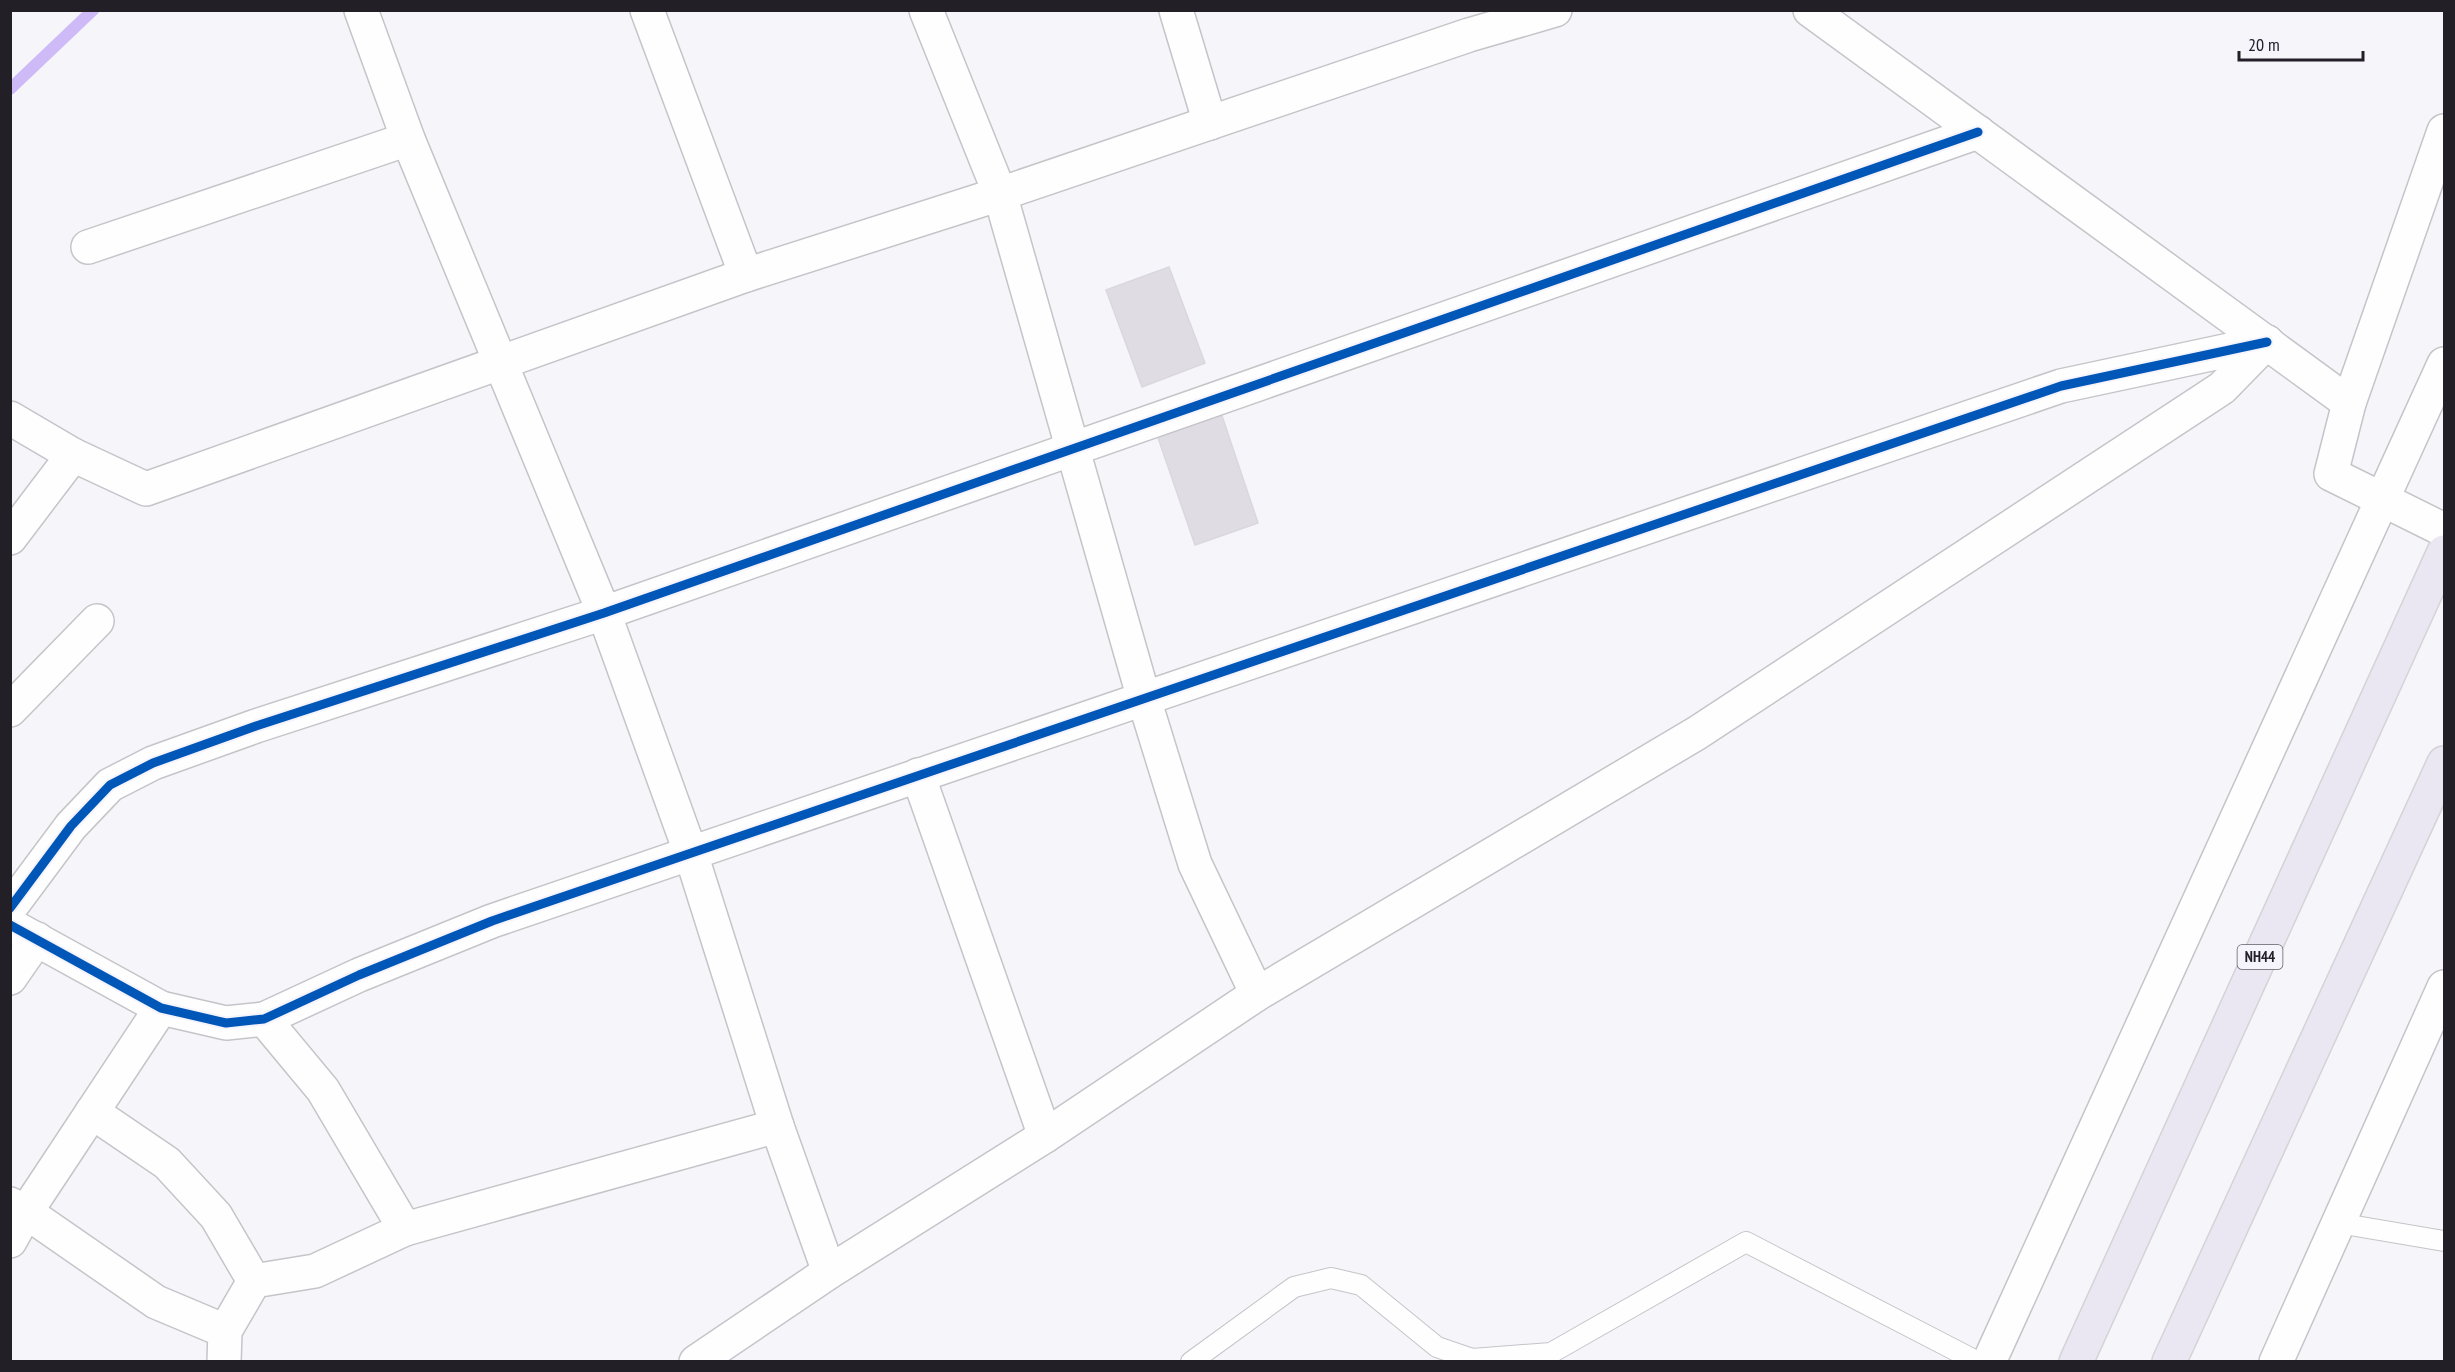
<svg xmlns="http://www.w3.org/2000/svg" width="2455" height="1372" viewBox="0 0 2455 1372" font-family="'PT Sans Narrow',sans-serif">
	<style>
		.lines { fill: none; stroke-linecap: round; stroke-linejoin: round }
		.stream { stroke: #cdbaf7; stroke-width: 12 }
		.building { fill: #dfdde3; stroke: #dad8de; stroke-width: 1.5 }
		.service-casing { stroke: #c5c4c9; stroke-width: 22 }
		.minor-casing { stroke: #c5c4c9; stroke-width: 36 }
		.tertiary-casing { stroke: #c5c4c9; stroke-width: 36 }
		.trunk-casing { stroke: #d4d3d6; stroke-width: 36 }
		.service { stroke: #fefefe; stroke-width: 20 }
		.minor { stroke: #fefefe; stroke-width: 33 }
		.tertiary { stroke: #fefefe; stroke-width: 33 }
		.trunk { stroke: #ebe7f2; stroke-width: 33 }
		.cycleway-casing { stroke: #f5f3fc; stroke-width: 13 }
		.cycleway { stroke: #0057b8; stroke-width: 9 }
		.labels { text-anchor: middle; stroke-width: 4.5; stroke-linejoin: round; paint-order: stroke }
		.shield { fill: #f5f3fc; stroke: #615f66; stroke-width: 1.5 }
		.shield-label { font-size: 15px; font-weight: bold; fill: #222026 }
	</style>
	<rect width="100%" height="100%" fill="#f6f5fa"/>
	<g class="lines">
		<path class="stream" d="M10,89L93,10"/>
	</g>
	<g class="building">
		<path d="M1169,267L1205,363L1142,387L1106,290Z"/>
		<path d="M1220,410L1258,523L1195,545L1156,432Z"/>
	</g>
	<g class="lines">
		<g class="service-casing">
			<g id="service">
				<path d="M2338,1223L2444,1241"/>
				<path d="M1191,1362L1294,1287L1331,1278L1361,1285L1437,1347L1472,1359L1551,1353L1746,1242L1978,1362"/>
			</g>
		</g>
		<g class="minor-casing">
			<g id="minor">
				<path d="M361,10L408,139L604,613L691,854L777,1126L829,1272"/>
				<path d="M647,10L746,275"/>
				<path d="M926,10L1000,194L1144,699L1195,864L1257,994"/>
				<path d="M1176,10L1210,123"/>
				<path d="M1810,10L2349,403"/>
				<path d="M2444,131L2349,403L2331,474L2444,530"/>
				<path d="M88,247L408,139"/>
				<path d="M10,418L73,455L146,489L746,275L1000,194L1469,35L1555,10"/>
				<path d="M10,538L73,455"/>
				<path d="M10,710L97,621"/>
				<path d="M918,775L1045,1136"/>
				<path d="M10,908L71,826L110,785L153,763L256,726L604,613L1978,132"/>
				<path d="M10,925L161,1008L226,1023L264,1019L359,975L492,921L2061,386L2267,342"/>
				<path d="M10,978L37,939"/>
				<path d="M92,1112L167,1163L216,1216L254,1281"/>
				<path d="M10,1204L26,1212L156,1302L225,1331"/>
				<path d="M405,1229L777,1126"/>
				<path d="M10,1241L26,1212L161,1008"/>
				<path d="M224,1362L225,1331L254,1281L315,1271L405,1229L323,1090L264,1019"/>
				<path d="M696,1362L829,1272L1045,1136L1257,994L1697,733L2222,388L2267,342"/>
			</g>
		</g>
		<g class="tertiary-casing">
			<g id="tertiary">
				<path d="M1989,1362L2444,364"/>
				<path d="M2276,1362L2444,987"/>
			</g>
		</g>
		<g class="trunk-casing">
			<g id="trunk">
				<path d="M2076,1362L2444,552"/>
				<path d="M2169,1362L2444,763"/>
			</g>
		</g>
		<use href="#service" class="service"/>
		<use href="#minor" class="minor"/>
		<use href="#tertiary" class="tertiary"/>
		<use href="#trunk" class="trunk"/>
		<g class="cycleway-casing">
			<g id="cycleway">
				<path d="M10,908L71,826L110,785L153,763L256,726L604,613L1978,132"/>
				<path d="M10,925L161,1008L226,1023L264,1019L359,975L492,921L2061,386L2267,342"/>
			</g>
		</g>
		<use href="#cycleway" class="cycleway"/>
	</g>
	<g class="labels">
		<rect class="shield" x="2237.5" y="945" width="45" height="24" rx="4.5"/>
		<g class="shield-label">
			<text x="2260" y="962">NH44</text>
		</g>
	</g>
	<rect width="2455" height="1372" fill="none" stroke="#222026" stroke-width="24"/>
	<path d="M2239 51v9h124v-9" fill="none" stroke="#222026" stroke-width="3"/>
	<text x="2248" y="51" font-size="18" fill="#222026" stroke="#f5f3fc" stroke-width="4.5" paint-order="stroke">20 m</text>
</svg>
